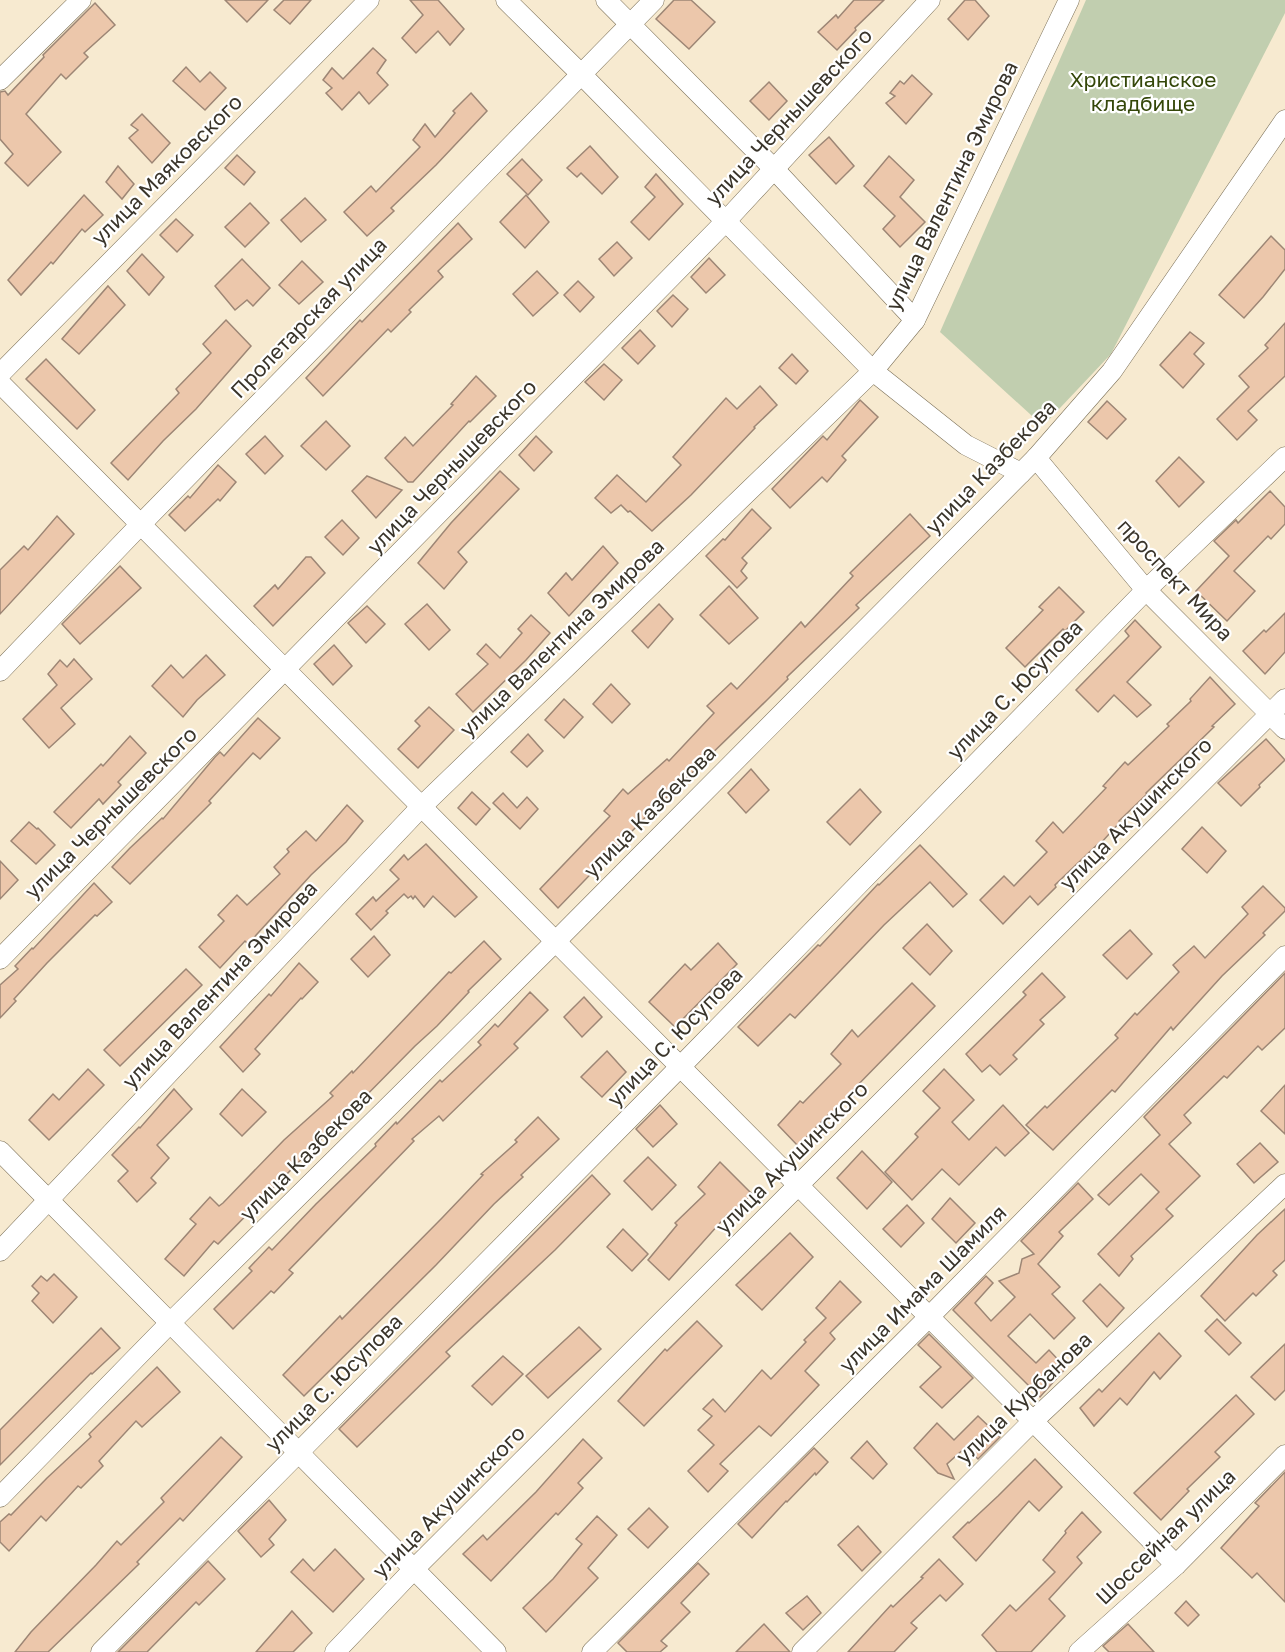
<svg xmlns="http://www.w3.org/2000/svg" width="1285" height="1652" viewBox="0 0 1285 1652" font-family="'Golos Text',sans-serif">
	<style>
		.green { fill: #c1ceaf }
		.building { fill: #ecc7ab; stroke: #9d8675; stroke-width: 1.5 }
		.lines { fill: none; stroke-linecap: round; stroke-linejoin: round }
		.minor-casing { stroke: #7c7159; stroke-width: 21 }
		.minor { stroke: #fff; stroke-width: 20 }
		.labels { text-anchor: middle; stroke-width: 4.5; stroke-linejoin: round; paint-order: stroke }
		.park-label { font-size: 21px; fill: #344709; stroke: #fff }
		.street-label { font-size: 21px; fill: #39342a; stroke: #fff }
	</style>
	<rect width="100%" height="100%" fill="#f7ead0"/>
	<path class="green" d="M1086,0H1285V13L1111,354L1043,426L940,332Z"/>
	<g class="building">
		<path d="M225,0H268L247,22Z"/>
		<path d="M284,0H311L290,24L274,10Z"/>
		<path d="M410,0H438L464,29L450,45L438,31L416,53L402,38L423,15Z"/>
		<path d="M674,0H691L715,22L689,49L656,19Z"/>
		<path d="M854,0H884L855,28L856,30L837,50L818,32L836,15L838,18Z"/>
		<path d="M965,0H975L989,16L968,40L948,19Z"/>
		<path d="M95,3L115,25L84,53L88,57L66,79L61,74L26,114L61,152L28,186L5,163L13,154L0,139V92L5,91L8,95L44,57L43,55Z"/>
		<path d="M373,48L386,60L377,73L388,85L369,104L359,92L342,110L326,93L332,88L323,80L332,68L343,79Z"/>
		<path d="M186,67L200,82L210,72L226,88L205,110L173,81Z"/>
		<path d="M912,75L932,94L906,124L886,103L895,96L890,93L900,81L904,84Z"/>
		<path d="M769,82L787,101L769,120L750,101Z"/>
		<path d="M471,93L487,111L436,165L391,208L394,211L367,236L344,212L371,186L376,192L420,147L413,140L425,124L435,137L455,113L453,111Z"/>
		<path d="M142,114L170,143L152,163L129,138L138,130L131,125Z"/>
		<path d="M829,137L854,166L836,184L809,155Z"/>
		<path d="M590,146L618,177L602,194L581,173L577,177L567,168Z"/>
		<path d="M237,155L255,172L244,185L225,168Z"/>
		<path d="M889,156L914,180L900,197L925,222L900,247L883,229L895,216L864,186Z"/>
		<path d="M522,159L542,180L528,195L507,174Z"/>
		<path d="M118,166L134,184L122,199L106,182Z"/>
		<path d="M656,174L683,204L649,240L631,222L655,197L645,187Z"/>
		<path d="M84,195L103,215L85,232L82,229L53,264L51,262L21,295L8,280Z"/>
		<path d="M526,195L549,222L525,248L500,222Z"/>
		<path d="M305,198L326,220L301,242L281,220Z"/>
		<path d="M250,203L269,223L245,247L225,227Z"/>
		<path d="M176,219L193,235L177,252L160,235Z"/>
		<path d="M458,223L472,239L438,271L443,277L409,310L411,312L391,332L388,329L323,396L306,378L360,320L362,322Z"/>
		<path d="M1271,236L1285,250V269L1263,297L1244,318L1219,295Z"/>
		<path d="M617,242L632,258L614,276L599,259Z"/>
		<path d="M142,254L164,277L149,295L127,271Z"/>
		<path d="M709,258L725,275L706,293L691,277Z"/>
		<path d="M242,259L270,288L253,306L247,300L235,310L215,286Z"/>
		<path d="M302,261L323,282L299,304L279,285Z"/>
		<path d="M537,271L558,293L533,316L513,294Z"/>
		<path d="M578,281L594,297L580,312L564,295Z"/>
		<path d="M108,286L125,305L79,354L62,339Z"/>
		<path d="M673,295L688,309L672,327L657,311Z"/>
		<path d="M226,320L251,346L196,409L163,441L128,480L111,463L179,393L176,389L211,353L203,344Z"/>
		<path d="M1285,323V376L1248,411L1257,420L1237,440L1217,419L1249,387L1239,376L1268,348L1265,345Z"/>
		<path d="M640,330L655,346L638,364L622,348Z"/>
		<path d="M1190,332L1204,343L1194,354L1204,364L1183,388L1160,365Z"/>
		<path d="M792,354L808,371L796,384L779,368Z"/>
		<path d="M46,359L95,410L77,429L26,379Z"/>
		<path d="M604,364L622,380L604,400L585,382Z"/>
		<path d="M476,376L496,396L470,422L469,421L413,482H408L385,458L405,437L413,446L453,405L451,404Z"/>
		<path d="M760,386L777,405L754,427L755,428L691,495L652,531L630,511L628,512L621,505L611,513L595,498L617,475L646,502L681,465L673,457L726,398L737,409Z"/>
		<path d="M860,400L878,417L842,456L846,460L827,482L822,477L790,508L772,489L823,436L827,440Z"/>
		<path d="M1107,401L1126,419L1107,439L1088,422Z"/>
		<path d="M326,421L350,446L326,470L301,446Z"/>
		<path d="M265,436L283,456L265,474L246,454Z"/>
		<path d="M536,436L552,452L534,471L519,455Z"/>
		<path d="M1179,457L1204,482L1179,507L1156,481Z"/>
		<path d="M218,465L236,482L220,501L218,499L185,531L169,515L188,496L190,498Z"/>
		<path d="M500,471L519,489L458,552L467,562L444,589L418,563L451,523Z"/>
		<path d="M367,476L402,490L376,518L352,491Z"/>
		<path d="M1270,491L1285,507V524L1271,539L1268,536L1234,571L1255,591L1227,621L1196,591L1229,556L1214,541L1236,520L1238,523Z"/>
		<path d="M752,509L771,528L742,558L747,563L741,571L747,578L737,588L706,556L723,539L725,540Z"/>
		<path d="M910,514L930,536L856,605L859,608L787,677L788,679L767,700L664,800L663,799L558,908L540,889L610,816L604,811L623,789L628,794L667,759L669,761L714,713L707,706L731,683L737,689L801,622L805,627L853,576L850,573Z"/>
		<path d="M57,516L74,534L0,614V570L24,546L28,550Z"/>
		<path d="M342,520L359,538L343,555L325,537Z"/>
		<path d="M603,546L618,563L569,616L548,593L566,573L572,580Z"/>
		<path d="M306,557H311L325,573L273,626L254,606L275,585L278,589Z"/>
		<path d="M120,566L141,588L80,644L62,624Z"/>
		<path d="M729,586L758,618L729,644L700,615Z"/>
		<path d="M1059,587L1084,612L1065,631L1063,629L1025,667L1006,648L1043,610L1039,607Z"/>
		<path d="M427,604L450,630L429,650L405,624Z"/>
		<path d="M659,604L673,619L648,648L632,631Z"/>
		<path d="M367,606L385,624L366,643L348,623Z"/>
		<path d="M1285,613V652L1265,674L1243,651L1264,630L1266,632Z"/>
		<path d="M531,615L550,633L526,660L473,712L456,694L488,664L477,654L486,644L500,658L522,633L518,629Z"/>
		<path d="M1135,620L1161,647L1127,682L1151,705L1137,717L1114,695L1098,712L1076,690L1129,636L1125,631Z"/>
		<path d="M334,645L352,666L333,685L314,664Z"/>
		<path d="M206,655L225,675L197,700L183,717L152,686L171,665L183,678Z"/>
		<path d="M74,659L92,679L61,708L75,724L49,748L23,719L57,685L48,674L60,660L67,667Z"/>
		<path d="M1210,677L1235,704L1212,726L1214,727L1146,793L1147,794L1119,821L1120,822L1101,843L1100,842L1055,885L1056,887L1038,905L1030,896L1003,924L980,900L1004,876L1014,886L1047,852L1036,841L1053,822L1063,833L1106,788L1103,786L1125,762L1128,765L1169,726L1167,724L1191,701L1190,699Z"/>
		<path d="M611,684L630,704L612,723L593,704Z"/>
		<path d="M564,699L583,717L564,738L545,720Z"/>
		<path d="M429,707L454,730L418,768L398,749L420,726L415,721Z"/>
		<path d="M258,718L280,738L260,759L253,753L209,801L211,803L130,884L112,867L130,848L162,818L163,819L215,757L220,752L224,756Z"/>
		<path d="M528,734L543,751L527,767L511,752Z"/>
		<path d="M130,736L146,753L118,782L121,785L103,804L99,799L71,828L54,812L101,764L103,766Z"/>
		<path d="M1266,739L1285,760L1259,785L1260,787L1241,806L1218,783Z"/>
		<path d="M751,769L769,790L746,813L728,793Z"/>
		<path d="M860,789L881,812L850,845L827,822Z"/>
		<path d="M472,792L490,809L476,825L458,808Z"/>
		<path d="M503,793L517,808L527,797L538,809L520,829L493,803Z"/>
		<path d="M347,805L363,821L346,842L311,875L248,944L245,941L220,968L199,947L224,921L218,915L237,895L247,905L280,874L274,867L289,852L287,849L306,831L316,841Z"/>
		<path d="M29,822L37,829L38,828L55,845L36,864L11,841Z"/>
		<path d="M1202,827L1226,851L1207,873L1182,849Z"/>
		<path d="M426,844L477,897L455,917L433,896L424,907L415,896L413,899L411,896L408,898L404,894L386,911L388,913L371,930L356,914L373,897L376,901L399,879L390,870L404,855L408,860Z"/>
		<path d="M920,845L967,894L953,907L930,882L884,925L795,1018L790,1014L758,1046L738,1027L818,945L820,946L878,884L879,885Z"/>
		<path d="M0,861L18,880L0,899Z"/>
		<path d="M94,883L112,902L97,916L95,915L47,963L14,999L16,1001L0,1018V985L18,969L15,966L32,948L33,949Z"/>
		<path d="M1263,886L1285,908V911L1263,933L1265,935L1222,976L1173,1030L1171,1027L1115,1092L1112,1090L1053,1150L1026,1125L1045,1106L1047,1108L1118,1038L1115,1035L1135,1013L1137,1015L1179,972L1173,965L1194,946L1205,958L1248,914L1242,907Z"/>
		<path d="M927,924L952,951L930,975L903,948Z"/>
		<path d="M1130,930L1152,954L1127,979L1103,955Z"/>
		<path d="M374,936L390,955L368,977L351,959Z"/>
		<path d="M484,941L501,959L468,991L469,992L437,1026L415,1046L348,1114L347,1113L218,1244L214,1241L184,1276L165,1259L196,1224L190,1219L210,1197L219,1206L223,1203L284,1140L333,1096L330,1093L352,1071L353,1073L449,972L451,973Z"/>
		<path d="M718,943L737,964L675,1027L649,1002L685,964L691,970Z"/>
		<path d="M299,963L318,982L302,999L301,998L255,1049L260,1054L243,1072L220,1047L269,994L271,996Z"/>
		<path d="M186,969L202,985L120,1066L104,1050Z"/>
		<path d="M1042,973L1065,997L1040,1020L1044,1024L1013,1055L1017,1059L1000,1075L990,1065L982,1072L966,1054L1026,995L1023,992Z"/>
		<path d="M1285,973V1028L1262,1050L1258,1046L1227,1078L1224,1076L1184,1115L1191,1123L1169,1144L1200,1176L1166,1209L1173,1216L1131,1256L1133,1259L1119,1276L1098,1254L1159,1192L1141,1174L1109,1205L1098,1195L1160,1135L1144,1117Z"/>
		<path d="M912,983L935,1006L850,1093L852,1094L831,1116L829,1114L798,1146L778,1125L800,1101L803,1103L841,1064L831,1054L852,1030L858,1037Z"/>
		<path d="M530,992L548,1010L514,1044L518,1048L443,1121L439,1116L412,1139L414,1141L289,1270L293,1273L274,1293L271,1291L233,1329L214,1309L252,1271L249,1268L269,1247L272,1250L316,1204L376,1146L375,1144L396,1122L397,1124L440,1080L442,1082L481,1045L478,1042L495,1024L498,1027Z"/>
		<path d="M584,997L602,1017L582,1037L564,1017Z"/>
		<path d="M607,1051L626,1072L602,1097L581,1077Z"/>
		<path d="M88,1069L104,1085L49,1140L29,1120L53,1094L59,1100Z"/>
		<path d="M944,1069L974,1100L952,1122L969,1140L1003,1105L1029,1133L1005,1156L996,1147L959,1185L942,1169L912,1200L885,1172L918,1137L915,1134L940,1108L923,1091Z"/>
		<path d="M1285,1085V1134L1261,1111Z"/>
		<path d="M174,1089L192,1109L157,1145L169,1158L151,1178L156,1183L137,1202L118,1181L128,1171L112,1155L139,1127L140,1128Z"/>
		<path d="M242,1089L266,1112L242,1136L220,1114Z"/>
		<path d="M660,1105L677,1124L653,1147L636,1129Z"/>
		<path d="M538,1117L559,1139L521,1175L523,1177L494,1204L436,1265L304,1396L283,1375L340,1316L342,1319L442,1218L483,1175L481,1174L517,1142L515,1140Z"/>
		<path d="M1260,1143L1278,1162L1254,1183L1237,1164Z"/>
		<path d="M862,1151L892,1182L867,1209L837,1178Z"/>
		<path d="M648,1157L676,1185L652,1210L624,1181Z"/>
		<path d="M720,1162L752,1194L729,1217L727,1215L669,1280L648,1260L677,1225L675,1223L705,1194L698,1187Z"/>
		<path d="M592,1175L610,1194L555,1250L446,1352L450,1356L357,1447L339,1429Z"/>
		<path d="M1078,1183L1093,1199L1059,1232L1063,1236L1038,1264L1060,1287L1052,1294L1075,1318L1054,1339L1030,1314L1008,1336L1036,1363L1049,1350L1066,1368L1040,1397L953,1310L986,1276L993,1283L975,1303L991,1321L1015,1297L999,1281L1019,1273L1022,1259L1034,1254L1021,1241Z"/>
		<path d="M950,1198L975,1223L956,1243L932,1219Z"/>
		<path d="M907,1205L924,1223L901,1247L883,1229Z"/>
		<path d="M1285,1209V1260L1273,1271L1277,1275L1256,1296L1253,1293L1225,1321L1201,1296L1257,1235Z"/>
		<path d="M623,1229L648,1254L632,1271L607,1247Z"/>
		<path d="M790,1233L813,1257L762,1310L736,1285Z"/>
		<path d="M54,1274L77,1297L53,1323L32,1301L39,1293L32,1286L41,1276L47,1281Z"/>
		<path d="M840,1281L861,1302L830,1333L835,1339L805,1371L819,1385L771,1436L759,1426L720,1464L728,1471L708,1492L688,1471L714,1445L698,1430L712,1416L703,1409L713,1399L725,1412L762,1370L771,1379L806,1342L804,1340L826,1318L816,1308Z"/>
		<path d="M1100,1284L1124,1308L1107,1327L1083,1301Z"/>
		<path d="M1217,1319L1241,1343L1229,1355L1205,1331Z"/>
		<path d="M697,1321L722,1346L644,1426L618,1401L665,1349L667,1351Z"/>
		<path d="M579,1327L601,1349L548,1398L526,1376Z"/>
		<path d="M101,1328L120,1348L92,1374L91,1373L0,1465V1430Z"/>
		<path d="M1159,1333L1181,1356L1160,1379L1154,1372L1127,1405L1120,1398L1094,1426L1080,1408L1099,1389L1102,1392Z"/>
		<path d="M929,1334L973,1378L942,1408L920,1387L941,1367L918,1345Z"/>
		<path d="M1285,1344V1390L1275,1400L1251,1377Z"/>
		<path d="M503,1356L523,1374L492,1405L472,1386Z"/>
		<path d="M157,1367L180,1392L142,1427L136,1421L99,1461L103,1466L81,1488L78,1486L46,1521L41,1516L9,1551L0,1542V1522L9,1514L11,1515L47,1478L91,1437L89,1434Z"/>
		<path d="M1236,1395L1254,1414L1215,1452L1220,1457L1187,1489L1189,1491L1161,1520L1134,1493Z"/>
		<path d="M978,1416L1000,1437L978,1459L966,1447L947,1464L954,1479L938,1473L914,1448L937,1423L954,1440Z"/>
		<path d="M221,1437L242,1457L183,1521L180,1518L137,1562L139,1564L48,1652H15L31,1632L96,1565L117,1541L121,1545L164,1502L161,1498Z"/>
		<path d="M583,1439L602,1458L578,1483L583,1488L558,1515L556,1513L491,1581L463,1554L483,1535L487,1540L536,1492Z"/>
		<path d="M867,1441L887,1464L873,1479L851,1458Z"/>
		<path d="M814,1448L828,1462L816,1475L815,1473L787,1502L786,1501L752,1538L738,1524Z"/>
		<path d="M1035,1459L1062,1487L1039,1511L1029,1501L976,1561L953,1537L968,1522L969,1523L998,1496Z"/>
		<path d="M1285,1472V1602L1257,1573L1252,1578L1221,1548L1259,1506L1255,1503Z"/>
		<path d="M269,1500L286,1520L269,1539L274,1545L261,1557L238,1531Z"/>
		<path d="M649,1508L668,1527L648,1548L628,1529Z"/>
		<path d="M1082,1512L1101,1532L1077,1557L1082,1563L1049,1599L1065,1616L1031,1652H997L982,1635L1010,1605L1016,1611L1055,1572L1043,1560L1066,1533L1065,1531Z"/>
		<path d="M597,1516L617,1535L588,1568L598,1578L546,1632L523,1608L553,1579L582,1544L576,1539Z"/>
		<path d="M858,1526L881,1552L862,1571L838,1545Z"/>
		<path d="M335,1549L364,1579L333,1612L291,1572L303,1559L314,1571Z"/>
		<path d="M939,1559L963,1584L946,1601L940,1595L911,1623L917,1628L894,1652H848L891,1605L893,1607L923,1578L921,1577Z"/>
		<path d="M208,1561L225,1579L199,1605L196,1602L147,1652H118Z"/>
		<path d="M698,1563L709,1574L681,1603L690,1612L661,1641L667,1646L660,1652H627L618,1643Z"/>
		<path d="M807,1596L821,1613L803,1630L786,1613Z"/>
		<path d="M1186,1601L1199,1615L1188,1626L1175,1613Z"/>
		<path d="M292,1611L312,1633L293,1652H256Z"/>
		<path d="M764,1624L790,1652H736Z"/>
		<path d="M1128,1624L1154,1652H1109L1103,1646Z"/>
	</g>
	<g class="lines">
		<g class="minor-casing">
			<g id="minor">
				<path d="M506,0L582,75L873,371L966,445L1021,473"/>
				<path d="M606,0L775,170L915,320"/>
				<path d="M0,80L81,0"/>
				<path d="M0,374L369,0"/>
				<path d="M0,383L1176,1565"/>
				<path d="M1036,458L1146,590L1285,729"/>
				<path d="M0,671L141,524L654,0"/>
				<path d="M0,959L725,222L930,0"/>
				<path d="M0,1151L496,1652"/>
				<path d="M0,1251L422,806L873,371L915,320L1069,0"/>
				<path d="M0,1497L170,1323L556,941L1036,458L1112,371L1285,120"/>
				<path d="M101,1652L681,1066L1146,590L1285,457"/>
				<path d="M335,1652L414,1569L1285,699"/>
				<path d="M592,1652L930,1316L1285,956"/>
				<path d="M802,1652L1033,1421L1285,1184"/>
				<path d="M1079,1652L1176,1565L1285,1455"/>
			</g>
		</g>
		<use href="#minor" class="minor"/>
	</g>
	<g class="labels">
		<g class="park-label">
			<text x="1143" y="87">Христианское<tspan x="1143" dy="24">кладбище</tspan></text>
		</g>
		<g class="street-label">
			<text transform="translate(789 117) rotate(-47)" y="7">улица Чернышевского</text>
			<text transform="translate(167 170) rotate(-45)" y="7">улица Маяковского</text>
			<text transform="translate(952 186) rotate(-64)" y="7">улица Валентина Эмирова</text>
			<text transform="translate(309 318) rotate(-46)" y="7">Пролетарская улица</text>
			<text transform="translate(452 467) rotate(-46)" y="7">улица Чернышевского</text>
			<text transform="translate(991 467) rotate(-46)" y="7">улица Казбекова</text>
			<text transform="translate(1175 580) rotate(47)" y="7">проспект Мира</text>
			<text transform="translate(562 638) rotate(-44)" y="7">улица Валентина Эмирова</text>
			<text transform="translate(1015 690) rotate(-46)" y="7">улица С. Юсупова</text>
			<text transform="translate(650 812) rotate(-45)" y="7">улица Казбекова</text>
			<text transform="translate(111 813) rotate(-45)" y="7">улица Чернышевского</text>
			<text transform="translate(1136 814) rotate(-45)" y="7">улица Акушинского</text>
			<text transform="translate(220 985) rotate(-47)" y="7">улица Валентина Эмирова</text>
			<text transform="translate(675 1037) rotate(-46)" y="7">улица С. Юсупова</text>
			<text transform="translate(306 1155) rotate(-45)" y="7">улица Казбекова</text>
			<text transform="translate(792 1158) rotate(-45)" y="7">улица Акушинского</text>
			<text transform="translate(923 1289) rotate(-45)" y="7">улица Имама Шамиля</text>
			<text transform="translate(334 1383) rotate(-45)" y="7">улица С. Юсупова</text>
			<text transform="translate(1024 1398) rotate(-44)" y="7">улица Курбанова</text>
			<text transform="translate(449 1502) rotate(-45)" y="7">улица Акушинского</text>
			<text transform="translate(1166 1537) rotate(-44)" y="7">Шоссейная улица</text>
		</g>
	</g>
</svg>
